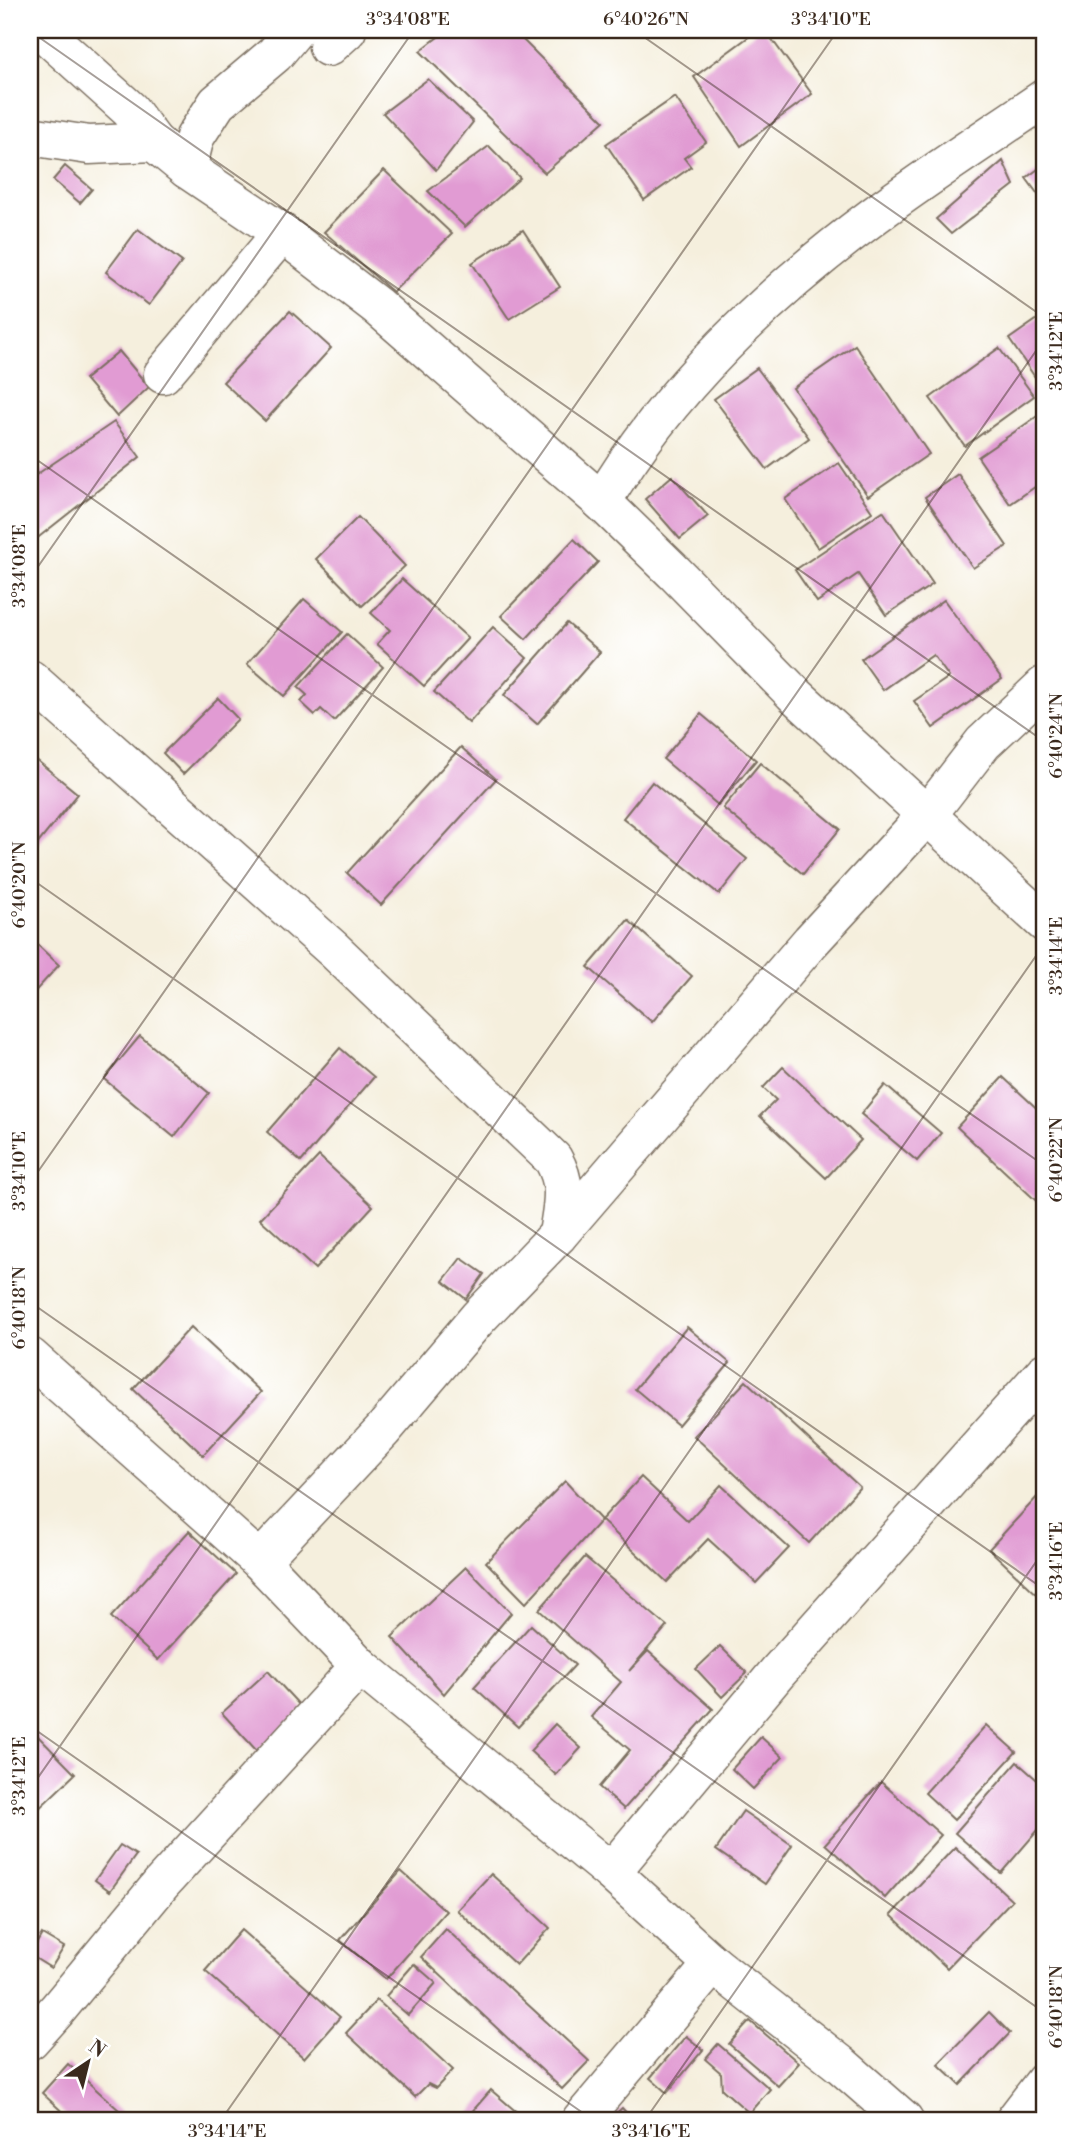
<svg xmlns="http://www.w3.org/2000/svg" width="1075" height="2150" viewBox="0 0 1075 2150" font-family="'Libre Bodoni',serif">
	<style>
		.building { fill: #e19bd3 }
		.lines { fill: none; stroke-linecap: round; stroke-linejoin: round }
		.minor-casing { stroke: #7c6f61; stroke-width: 41 }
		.minor { stroke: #fff; stroke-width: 38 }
		.ticks { fill: none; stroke: #3b2a1e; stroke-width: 2; stroke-opacity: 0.45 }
		.neatline { fill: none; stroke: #3b2a1e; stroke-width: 2.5 }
		.ticks-label { font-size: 18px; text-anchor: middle; fill: #3b2a1e }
	</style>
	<rect width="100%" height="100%" fill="#fff"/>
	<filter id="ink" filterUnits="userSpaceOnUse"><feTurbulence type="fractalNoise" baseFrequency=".0143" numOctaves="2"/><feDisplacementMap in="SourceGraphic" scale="14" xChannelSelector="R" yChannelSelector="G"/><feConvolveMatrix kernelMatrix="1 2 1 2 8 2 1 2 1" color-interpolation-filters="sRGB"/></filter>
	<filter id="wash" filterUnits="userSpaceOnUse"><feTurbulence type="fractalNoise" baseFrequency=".00686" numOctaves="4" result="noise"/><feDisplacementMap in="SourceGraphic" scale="28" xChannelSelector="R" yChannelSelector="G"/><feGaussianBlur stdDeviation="1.57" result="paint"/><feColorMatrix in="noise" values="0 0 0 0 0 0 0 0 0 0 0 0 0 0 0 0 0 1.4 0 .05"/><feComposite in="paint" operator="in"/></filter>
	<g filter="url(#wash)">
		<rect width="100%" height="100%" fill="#f5efdd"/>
		<g id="blocks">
			<g class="building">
				<path d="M447,30H513L604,121L545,173L420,51Z"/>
				<path d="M758,30H765L812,94L741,146L694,77Z"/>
				<path d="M428,79L473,122L436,170L383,113Z"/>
				<path d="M675,97L706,142L684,158L691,167L644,200L606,144Z"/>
				<path d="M489,146L520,178L465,227L428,191Z"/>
				<path d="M1003,161L1014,185L951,234L936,219Z"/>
				<path d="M1045,164V204L1026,178Z"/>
				<path d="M65,166L92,189L80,203L53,180Z"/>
				<path d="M384,170L452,234L393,292L324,232Z"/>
				<path d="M138,229L182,262L149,305L106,272Z"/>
				<path d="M523,230L560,287L509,319L472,263Z"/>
				<path d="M290,311L331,348L265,421L223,382Z"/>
				<path d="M1045,314V384L1041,386L1009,339Z"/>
				<path d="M855,345L929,454L868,496L793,388Z"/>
				<path d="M999,348L1034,396L965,446L930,398Z"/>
				<path d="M119,351L149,387L117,417L85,379Z"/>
				<path d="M757,368L809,438L767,469L714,399Z"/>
				<path d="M1039,415L1045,424V480L1010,504L978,457Z"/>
				<path d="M114,422L140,457L30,544V479Z"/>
				<path d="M839,463L872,512L818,548L785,499Z"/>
				<path d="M958,474L1007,546L973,568L925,497Z"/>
				<path d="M672,476L708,516L680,539L645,499Z"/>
				<path d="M883,511L933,584L886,615L858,574L817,602L795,570Z"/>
				<path d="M358,517L405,566L362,606L316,559Z"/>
				<path d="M574,539L598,562L526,639L501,616Z"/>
				<path d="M402,579L468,638L424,686L377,644L390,630L371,613Z"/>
				<path d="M304,599L342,632L284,696L247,664Z"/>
				<path d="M944,600L1002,679L933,728L914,701L949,677L933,655L883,690L861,659Z"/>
				<path d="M567,623L600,652L537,724L504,695Z"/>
				<path d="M493,627L527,658L469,723L434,692Z"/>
				<path d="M347,634L383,667L334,721L321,709L315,715L301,702L307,695L298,687Z"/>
				<path d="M218,698L238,719L183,774L163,753Z"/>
				<path d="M701,714L756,760L718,805L663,759Z"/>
				<path d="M461,747L496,779L381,905L347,873Z"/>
				<path d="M34,758L78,794L35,847L30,843V764Z"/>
				<path d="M760,763L840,829L803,874L723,808Z"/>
				<path d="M652,782L747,859L719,894L623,818Z"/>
				<path d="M628,920L692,976L652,1022L588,967Z"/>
				<path d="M30,938L59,965L30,997Z"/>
				<path d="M140,1036L209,1093L174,1137L104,1079Z"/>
				<path d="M340,1048L374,1077L301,1162L267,1132Z"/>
				<path d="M783,1067L861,1140L826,1178L760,1116L776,1100L763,1088Z"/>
				<path d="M1003,1077L1045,1116V1209L957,1127Z"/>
				<path d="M885,1085L941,1133L917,1161L861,1114Z"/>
				<path d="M319,1156L373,1206L315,1269L260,1219Z"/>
				<path d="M461,1258L484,1274L466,1299L443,1281Z"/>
				<path d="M191,1327L261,1392L203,1455L133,1389Z"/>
				<path d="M687,1327L730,1363L678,1425L635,1389Z"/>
				<path d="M746,1381L860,1487L809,1543L694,1436Z"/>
				<path d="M641,1477L688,1521L721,1485L789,1548L756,1583L708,1539L667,1582L601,1520Z"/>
				<path d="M565,1481L601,1520L526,1603L486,1562Z"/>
				<path d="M1039,1495L1045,1501V1602L989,1549Z"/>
				<path d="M189,1531L236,1574L158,1660L111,1617Z"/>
				<path d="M585,1557L667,1626L629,1671L648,1651L713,1709L624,1809L599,1787L630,1750L591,1717L621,1682L539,1610Z"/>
				<path d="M466,1567L511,1613L444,1694L392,1637Z"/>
				<path d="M531,1625L575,1665L518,1727L474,1687Z"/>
				<path d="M720,1646L747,1673L722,1697L696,1669Z"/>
				<path d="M268,1671L303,1709L257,1751L222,1713Z"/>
				<path d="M555,1724L581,1748L556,1775L530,1751Z"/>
				<path d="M986,1725L1016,1752L954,1820L925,1793Z"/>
				<path d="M30,1728L75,1774L30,1817Z"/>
				<path d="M761,1737L783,1757L753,1789L732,1769Z"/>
				<path d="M1017,1762L1045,1787V1822L1001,1873L955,1833Z"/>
				<path d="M881,1782L941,1835L885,1898L825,1844Z"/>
				<path d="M743,1811L792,1845L765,1884L716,1850Z"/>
				<path d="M120,1845L136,1855L110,1891L95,1880Z"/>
				<path d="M955,1847L1012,1900L947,1968L891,1915Z"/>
				<path d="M401,1871L446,1911L386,1979L340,1940Z"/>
				<path d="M491,1874L550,1928L516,1965L457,1910Z"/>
				<path d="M446,1929L589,2061L562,2089L421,1957Z"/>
				<path d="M241,1930L340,2017L304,2058L205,1971Z"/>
				<path d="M42,1934L64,1947L51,1968L30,1955Z"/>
				<path d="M414,1964L436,1983L408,2015L386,1996Z"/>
				<path d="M377,2000L453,2070L436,2088L428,2084L415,2097L346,2033Z"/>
				<path d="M989,2012L1010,2033L960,2085L938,2064Z"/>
				<path d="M750,2021L799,2063L778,2086L729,2044Z"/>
				<path d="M686,2036L703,2050L667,2093L650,2078Z"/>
				<path d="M718,2044L770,2089L749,2113L722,2089L721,2073L705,2059Z"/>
				<path d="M68,2064L130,2120H71L42,2093Z"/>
				<path d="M491,2090L526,2120H477L470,2114Z"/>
				<path d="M622,2108L633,2120H609Z"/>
			</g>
		</g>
	</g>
	<g filter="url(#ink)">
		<use href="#blocks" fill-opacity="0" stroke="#7c6f61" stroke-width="2"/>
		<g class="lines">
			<g class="minor-casing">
				<g id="minor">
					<path d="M41,30L130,110L154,142L187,169L282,233L377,306L602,502L674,572L793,693L1045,923"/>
					<path d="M328,47L347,30"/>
					<path d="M30,136L89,145L154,142"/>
					<path d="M187,169L195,137L217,103L275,54L295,30"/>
					<path d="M163,374L282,233"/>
					<path d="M602,502C667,390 771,292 875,215C930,174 988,137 1045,98"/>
					<path d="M30,679L334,950L553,1159C569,1187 562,1205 558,1235"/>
					<path d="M30,1357L260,1561L360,1666L611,1872L713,1964L840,2064L904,2120"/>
					<path d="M260,1561L383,1430L478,1318L558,1235L811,941L928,814L983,743L1045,685"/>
					<path d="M611,1872L777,1673L1045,1372"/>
					<path d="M30,2040L57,2010L161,1884L360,1666"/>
					<path d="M581,2120L713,1964"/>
					<path d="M1015,2120L1045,2081"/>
				</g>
			</g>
			<use href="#minor" class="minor"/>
		</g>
	</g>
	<path class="ticks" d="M634,30L1045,318M30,31L1045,742M30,455L1045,1166M30,578L414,30M30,878L1045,1590M30,1183L838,30M30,1302L1045,2013M30,1726L593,2120M30,1789L1045,338M221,2120L1045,943M645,2120L1045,1549"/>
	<rect width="1075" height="2150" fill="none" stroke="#fff" stroke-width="77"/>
	<g transform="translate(88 2062) rotate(35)" stroke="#ffffff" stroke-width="5" paint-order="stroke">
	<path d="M0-5L12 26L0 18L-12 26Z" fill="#3b2a1e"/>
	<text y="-10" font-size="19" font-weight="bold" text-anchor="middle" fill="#3b2a1e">N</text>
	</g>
	<rect x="38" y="38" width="998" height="2074" class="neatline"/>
	<g class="ticks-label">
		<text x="408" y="25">3°34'08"E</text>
		<text x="646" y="25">6°40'26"N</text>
		<text x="831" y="25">3°34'10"E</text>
		<text transform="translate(1056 351) rotate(-90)" y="6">3°34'12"E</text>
		<text transform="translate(19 566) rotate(-90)" y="6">3°34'08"E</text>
		<text transform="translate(1056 736) rotate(-90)" y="6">6°40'24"N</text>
		<text transform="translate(19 885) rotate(-90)" y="6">6°40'20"N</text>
		<text transform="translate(1056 956) rotate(-90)" y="6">3°34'14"E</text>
		<text transform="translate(1056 1160) rotate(-90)" y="6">6°40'22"N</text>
		<text transform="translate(19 1171) rotate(-90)" y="6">3°34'10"E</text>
		<text transform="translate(19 1308) rotate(-90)" y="6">6°40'18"N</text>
		<text transform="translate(1056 1561) rotate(-90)" y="6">3°34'16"E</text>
		<text transform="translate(19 1776) rotate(-90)" y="6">3°34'12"E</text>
		<text transform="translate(1056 2007) rotate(-90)" y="6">6°40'18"N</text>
		<text x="227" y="2137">3°34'14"E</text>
		<text x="651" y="2137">3°34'16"E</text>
	</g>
</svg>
